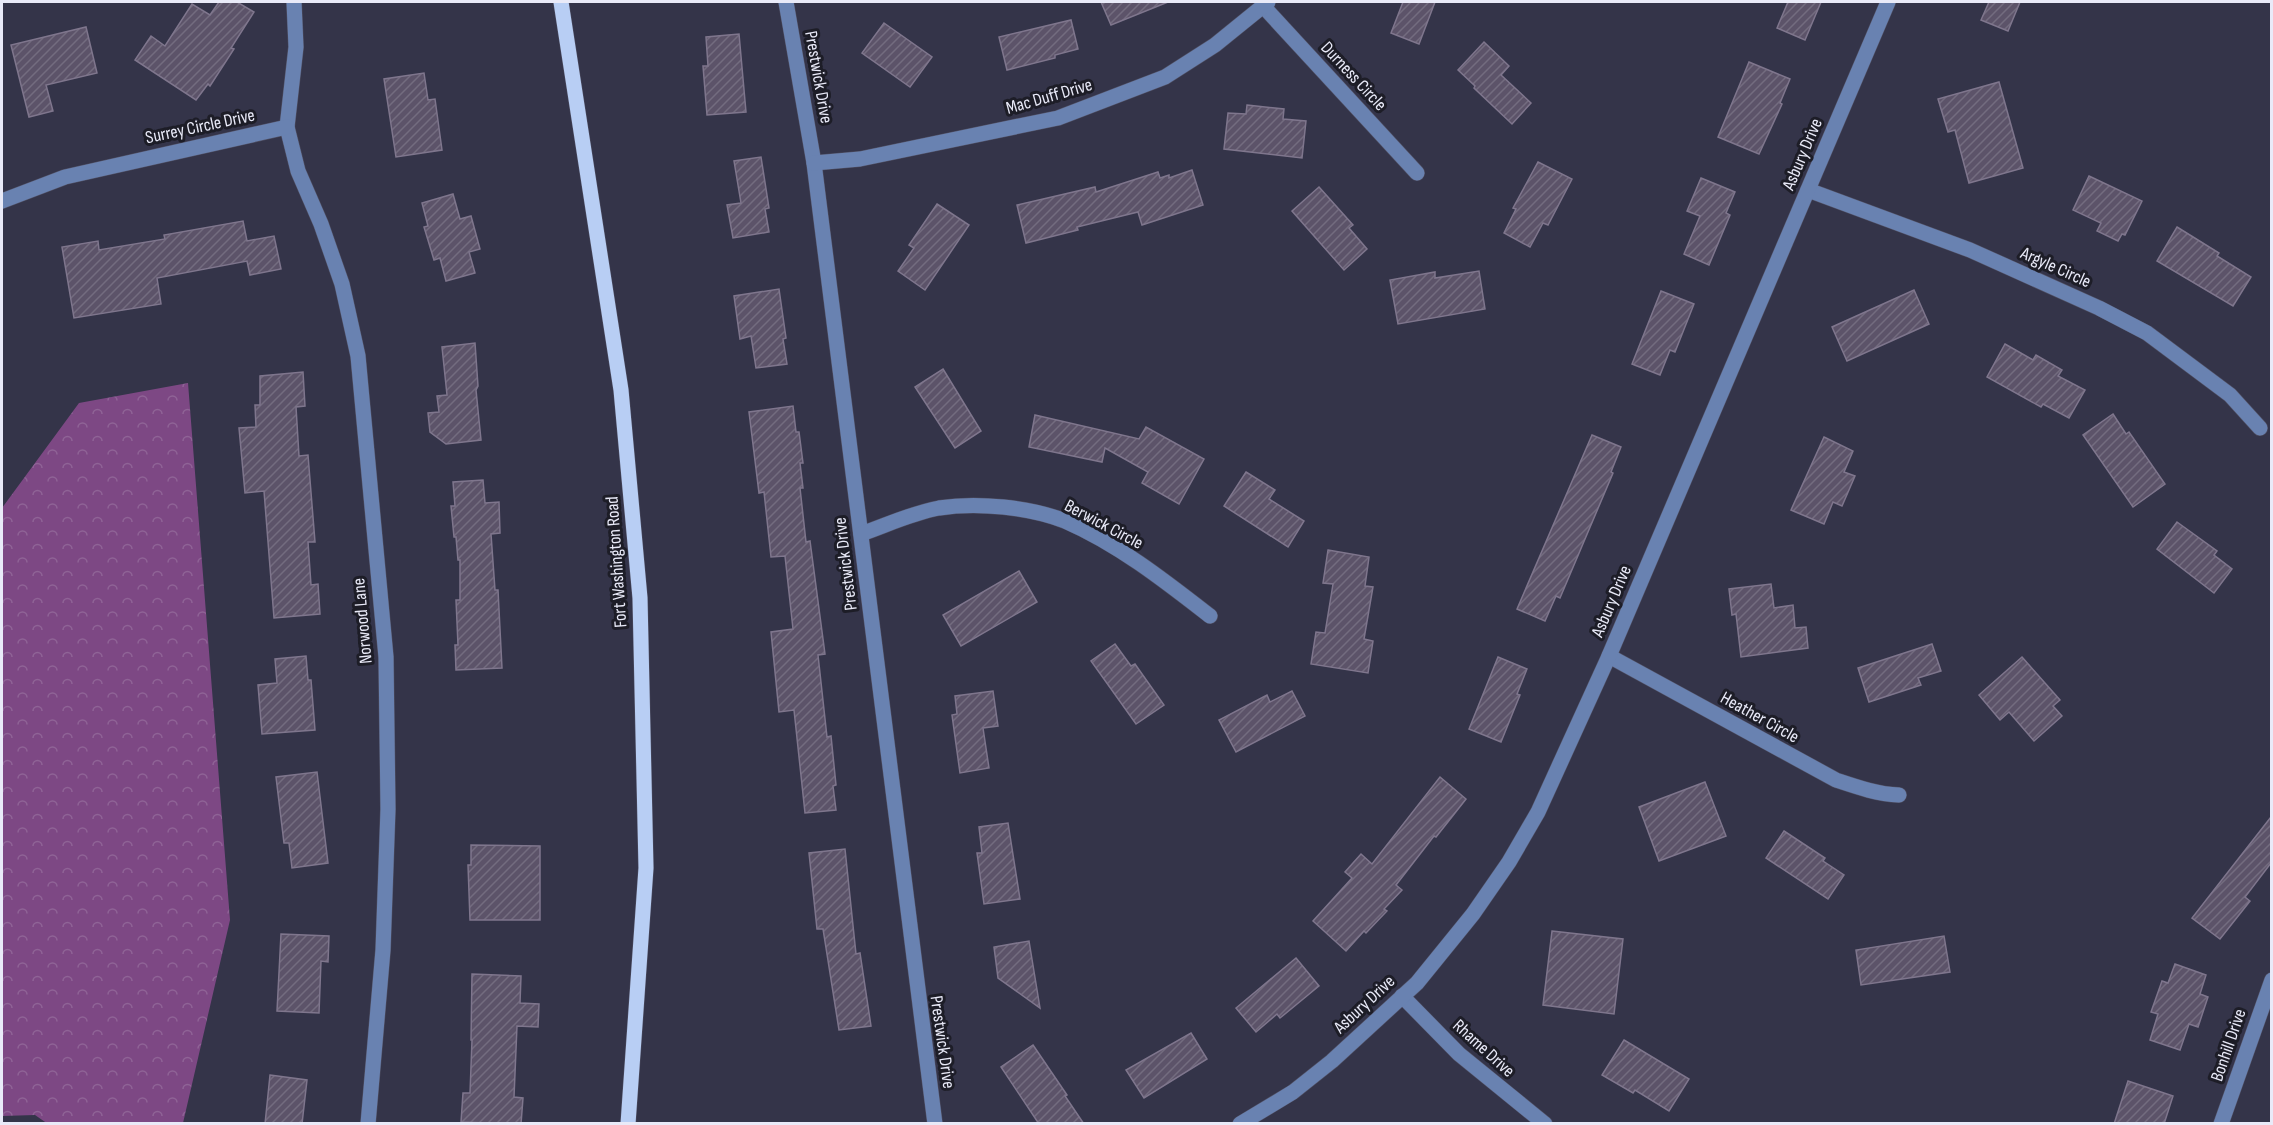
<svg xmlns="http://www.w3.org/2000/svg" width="2273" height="1125" viewBox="0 0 2273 1125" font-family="'Sofia Sans Condensed',sans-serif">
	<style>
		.forest { fill: url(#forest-crowns) }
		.building { fill: url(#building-hatch); stroke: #7f768d; stroke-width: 1.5 }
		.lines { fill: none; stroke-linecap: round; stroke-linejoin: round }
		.minor-casing { stroke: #515165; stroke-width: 16 }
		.major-casing { stroke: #515165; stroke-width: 16 }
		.minor { stroke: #6982b1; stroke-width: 15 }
		.major { stroke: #b8cef4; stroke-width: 15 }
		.labels { text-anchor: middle; stroke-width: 6; stroke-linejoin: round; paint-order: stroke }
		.street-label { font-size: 18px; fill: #e9eaf8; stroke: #1d1d27 }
	</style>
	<defs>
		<pattern id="forest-crowns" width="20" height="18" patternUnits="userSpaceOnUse" patternTransform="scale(1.5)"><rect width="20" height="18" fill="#7d4884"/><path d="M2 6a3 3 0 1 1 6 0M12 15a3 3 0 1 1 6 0" fill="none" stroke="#8f6396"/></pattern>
		<pattern id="building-hatch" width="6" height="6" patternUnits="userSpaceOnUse" patternTransform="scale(1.5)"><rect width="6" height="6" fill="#5c5369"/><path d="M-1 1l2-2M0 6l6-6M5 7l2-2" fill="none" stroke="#736c7f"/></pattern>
	</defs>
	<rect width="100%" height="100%" fill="#343449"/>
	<path class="forest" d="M188,383L230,920L183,1123L48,1124L35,1115L2,1116V508L79,403Z"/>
	<g class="building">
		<path d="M219,2H237L254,12L231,48L234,49L210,86L208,84L196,100L135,60L151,36L165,46L192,4L210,15Z"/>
		<path d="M1101,2H1168L1111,25Z"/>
		<path d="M1403,2H1435L1419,44L1391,33Z"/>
		<path d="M1788,2H1821L1805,40L1777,28Z"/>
		<path d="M1989,2H2020L2008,31L1981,20Z"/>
		<path d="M1071,20L1078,49L1055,55V58L1007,70L999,37Z"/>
		<path d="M884,23L932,57L910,87L862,53Z"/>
		<path d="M86,27L97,73L46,85L53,111L29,117L11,45Z"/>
		<path d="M739,34L746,112L707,115L703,66H708L706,37Z"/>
		<path d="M1484,42L1509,66L1501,75L1531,103L1512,124L1474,88L1475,86L1458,70Z"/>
		<path d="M1749,62L1790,79L1780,103L1782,104L1759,154L1718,137Z"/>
		<path d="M424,73L428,100L435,99L442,150L396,157L384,79Z"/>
		<path d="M1999,82L2023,168L1969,183L1955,130L1948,132L1938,99Z"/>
		<path d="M1247,105L1284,109L1283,119L1306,121L1302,158L1224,149L1228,113L1246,114Z"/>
		<path d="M761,157L769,208L765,209L769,232L733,238L727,205L741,203L734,161Z"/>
		<path d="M1538,162L1572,179L1548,225L1543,223L1530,247L1504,233L1516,209L1513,208Z"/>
		<path d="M1192,170L1203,205L1142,225L1138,212L1077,227L1078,230L1026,243L1017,205L1095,187L1096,192L1158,172L1160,178L1169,175V178Z"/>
		<path d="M2089,176L2142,201L2125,235L2122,234L2118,241L2097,231L2101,223L2073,210Z"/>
		<path d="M1701,178L1735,192L1726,213L1730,215L1709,265L1684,254L1700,216L1687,211Z"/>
		<path d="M1319,187L1353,225L1349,228L1367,249L1344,270L1292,211Z"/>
		<path d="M453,194L460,219L471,216L480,249L469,252L475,273L446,281L440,258L434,260L424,227L428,226L422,203Z"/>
		<path d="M937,204L969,225L925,290L898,271L914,248L909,245Z"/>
		<path d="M243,221L247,241L274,236L281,269L250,275L247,261L157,278L161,304L74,318L62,247L98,241L99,250L165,239L164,235Z"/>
		<path d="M2177,227L2219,253L2217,256L2251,277L2233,306L2157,261Z"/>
		<path d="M1479,271L1485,309L1398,324L1390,280L1435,272V278Z"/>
		<path d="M779,289L786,338L783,339L787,364L756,368L751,336L740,339L734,296Z"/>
		<path d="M1914,290L1929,324L1847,361L1832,327Z"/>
		<path d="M1661,291L1694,304L1675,352L1670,350L1660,375L1632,364Z"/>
		<path d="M475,343L478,386L476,390L481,440L446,444L430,432L428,413L439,412L437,396L447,395L442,347Z"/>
		<path d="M2005,344L2033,360L2036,355L2062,370L2058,376L2085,390L2069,418L2043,404L2041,407L1987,377Z"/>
		<path d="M943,369L981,431L955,448L915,387Z"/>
		<path d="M303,372L305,406L296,407L299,456L308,455L315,542H308L311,585L318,584L320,614L274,618L264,491L245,493L239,428L256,427L255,405H260V376Z"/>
		<path d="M793,406L796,432H799L803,463H800L803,488H800L806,542L810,541L825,654L818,655L827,737L831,736L836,785L833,786L836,810L805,813L794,710L779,712L771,632L793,629L785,556L771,557L764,492L759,493L749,412Z"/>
		<path d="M2113,414L2126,434L2129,432L2165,484L2133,507L2083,435Z"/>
		<path d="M1035,415L1139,439L1146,427L1204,459L1179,504L1142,483L1148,472L1105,448L1102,462L1029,447Z"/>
		<path d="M1592,435L1621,447L1611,472L1613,473L1560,598L1556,596L1545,621L1517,609Z"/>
		<path d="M1824,437L1853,451L1844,472L1855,476L1842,506L1833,502L1824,524L1791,510Z"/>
		<path d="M1246,472L1275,490L1269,499L1304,521L1288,547L1224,506Z"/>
		<path d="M483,480L485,503L499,502L500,533L491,534L495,590H498L502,668L456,670L455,645H458L456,600H460V560H458L456,537H454L451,506H455L453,482Z"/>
		<path d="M2177,522L2217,551L2214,555L2232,569L2214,593L2157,549Z"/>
		<path d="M1328,550L1369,557L1365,586L1373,587L1364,639L1373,641L1368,673L1311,664L1316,632L1325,633L1333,584L1323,583Z"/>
		<path d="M1019,571L1037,602L961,646L943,615Z"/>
		<path d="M1771,584L1774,608L1793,605L1795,628L1806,627L1808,648L1741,657L1736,614L1732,615L1729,589Z"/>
		<path d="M1115,644L1131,666L1135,664L1164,705L1136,724L1091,661Z"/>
		<path d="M1932,644L1941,671L1918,678L1921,685L1869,702L1858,668Z"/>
		<path d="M306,656L308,680H311L315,730L262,734L258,685L277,683L275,659Z"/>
		<path d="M1498,657L1527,669L1517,694L1520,695L1501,742L1469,729Z"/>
		<path d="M2022,657L2060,700L2053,706L2062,716L2034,741L2009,712L2000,720L1979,695Z"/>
		<path d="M993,691L998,726L983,728L989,768L960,773L952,715L957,714L955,696Z"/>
		<path d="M1292,691L1305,716L1236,752L1219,720L1267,695L1270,702Z"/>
		<path d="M317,772L328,863L292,868L289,843H284L276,777Z"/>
		<path d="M1440,777L1466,799L1436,837L1434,836L1396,885L1402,890L1384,909L1387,911L1366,933L1364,931L1346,951L1313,921L1352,878L1345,872L1361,854L1372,864Z"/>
		<path d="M1705,782L1726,836L1659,861L1639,807Z"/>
		<path d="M2271,817V863L2245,897L2250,901L2220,939L2192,918Z"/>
		<path d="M1008,823L1020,899L984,904L977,853H982L979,827Z"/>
		<path d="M1784,831L1825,858L1823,861L1844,875L1828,899L1766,858Z"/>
		<path d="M471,845L540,846V920H470L468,865H471Z"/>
		<path d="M845,849L856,954L860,953L871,1026L839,1030L823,929H817L809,853Z"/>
		<path d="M1552,931L1623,939L1614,1014L1543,1005Z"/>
		<path d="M281,934L329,936L328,962L321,961L319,1013L277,1011Z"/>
		<path d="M1944,936L1950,972L1861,985L1856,950Z"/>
		<path d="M1029,941L1040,1008L998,978L994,947Z"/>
		<path d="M1296,958L1319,986L1280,1018L1277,1014L1256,1032L1236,1008Z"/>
		<path d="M2175,964L2206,975L2200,994L2208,997L2198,1027L2189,1024L2180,1050L2150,1040L2158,1014L2151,1012L2162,981L2168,983Z"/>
		<path d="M472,974L521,976L520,1003L539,1004L538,1027L517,1026L514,1097L523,1098L521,1124L461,1122L463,1093H470L472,1040H471Z"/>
		<path d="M1191,1033L1207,1059L1144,1098L1126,1070Z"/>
		<path d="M1624,1040L1689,1079L1669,1111L1635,1090L1633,1093L1602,1075Z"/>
		<path d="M1033,1045L1067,1095L1065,1096L1084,1124H1039L1001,1067Z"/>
		<path d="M270,1075L307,1080L302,1124H265Z"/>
		<path d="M2128,1081L2173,1096L2164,1124H2114Z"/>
	</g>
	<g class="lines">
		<g class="minor-casing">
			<g id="minor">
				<path d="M294,2L296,47L287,127L298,171L321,224L342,284L358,356L386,657L388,809L383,950L368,1124"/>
				<path d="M786,2L814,163L935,1124"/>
				<path d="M1263,6L1417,173"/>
				<path d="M814,163L860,159L1058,118L1165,77L1215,45L1268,2"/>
				<path d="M1808,190L1970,250L2099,308L2147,333L2230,395L2260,428"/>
				<path d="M2,201L65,177L287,127"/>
				<path d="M861,534C887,525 912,513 939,508C977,502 1030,507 1065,521C1118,544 1165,581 1210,616"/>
				<path d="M1609,656L1836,780C1857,787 1877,794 1899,795"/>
				<path d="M1402,996L1459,1054L1545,1124"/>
				<path d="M1240,1124L1293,1092L1332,1061L1417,983L1473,914L1509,862L1538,812L1609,656L1888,2"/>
				<path d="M2221,1124L2272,980"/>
			</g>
		</g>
		<g class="major-casing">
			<path id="major" d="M561,2L621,390L640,598L646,868L628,1124"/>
		</g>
		<use href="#minor" class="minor"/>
		<use href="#major" class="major"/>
	</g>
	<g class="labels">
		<g class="street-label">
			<text transform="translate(1354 76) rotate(47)" y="6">Durness Circle</text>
			<text transform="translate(819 77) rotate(80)" y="6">Prestwick Drive</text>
			<text transform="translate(1049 96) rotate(-16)" y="6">Mac Duff Drive</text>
			<text transform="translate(200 126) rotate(-12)" y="6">Surrey Circle Drive</text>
			<text transform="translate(1802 154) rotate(-67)" y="6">Asbury Drive</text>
			<text transform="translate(2056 267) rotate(24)" y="6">Argyle Circle</text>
			<text transform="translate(1104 524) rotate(28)" y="6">Berwick Circle</text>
			<text transform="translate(616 562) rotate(-94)" y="6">Fort Washington Road</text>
			<text transform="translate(845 564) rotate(-97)" y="6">Prestwick Drive</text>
			<text transform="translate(1611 601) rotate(-67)" y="6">Asbury Drive</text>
			<text transform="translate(362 621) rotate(-95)" y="6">Norwood Lane</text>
			<text transform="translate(1760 717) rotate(29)" y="6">Heather Circle</text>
			<text transform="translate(1364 1004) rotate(-43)" y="6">Asbury Drive</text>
			<text transform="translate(943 1042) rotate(82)" y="6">Prestwick Drive</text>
			<text transform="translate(2228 1045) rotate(-71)" y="6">Bonhill Drive</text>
			<text transform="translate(1484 1048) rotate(42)" y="6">Rhame Drive</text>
		</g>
	</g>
	<rect width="2273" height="1125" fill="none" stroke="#e9eaf8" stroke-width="6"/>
</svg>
